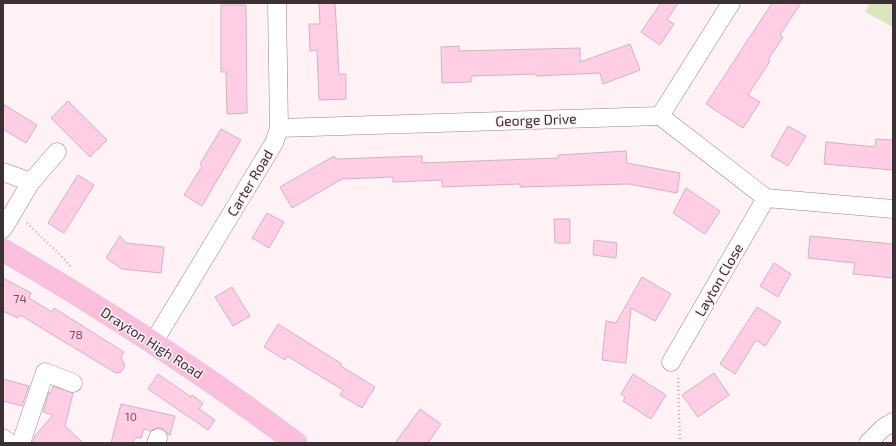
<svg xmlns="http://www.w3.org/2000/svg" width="896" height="446" viewBox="0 0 896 446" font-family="'Exo 2',sans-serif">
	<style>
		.green { fill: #dae7be }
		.building { fill: #ffcde4; stroke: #cfb4c0 }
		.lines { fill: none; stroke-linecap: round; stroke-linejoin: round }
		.minor-casing { stroke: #9b818d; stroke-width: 19 }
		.major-casing { stroke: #d4d1d3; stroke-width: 23 }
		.path { stroke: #bdb1b6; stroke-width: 2.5; stroke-dasharray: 1 3; stroke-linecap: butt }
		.minor { stroke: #fff; stroke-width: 18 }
		.major { stroke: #fbbedd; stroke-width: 22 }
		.labels { text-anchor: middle; stroke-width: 3; stroke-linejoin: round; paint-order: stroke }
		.number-label { font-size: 12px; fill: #6c5761 }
		.street-label { font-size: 14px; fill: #3b3035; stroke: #fef2f7 }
	</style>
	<rect width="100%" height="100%" fill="#fef2f7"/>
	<path class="green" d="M870,3H893V27L865,12Z"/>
	<g class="building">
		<path d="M319,3H335L339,74H346V99L319,100L317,50L310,51L309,24H320Z"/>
		<path d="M661,3H678L667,20L674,24L660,45L641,32Z"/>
		<path d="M772,3H801L780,35L783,37L768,60L770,61L748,95L760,102L743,128L706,104Z"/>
		<path d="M221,5H246L247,113L227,114L226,72H221Z"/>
		<path d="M630,44L640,70L603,84L600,73L536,76V74L471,76V82L442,83L441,47L459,46V51L580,48V62Z"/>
		<path d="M68,101L107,140L90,157L51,118Z"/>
		<path d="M3,104L37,125L26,143L3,129Z"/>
		<path d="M788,126L806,136L788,166L771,156Z"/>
		<path d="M221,129L241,140L202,206L184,195L202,166L200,164Z"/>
		<path d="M876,139L893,140V170L824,164L826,142L875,147Z"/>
		<path d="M626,151L627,163L680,173L677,193L629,184L520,187V184L442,187V180L393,182V177L342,179L292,208L280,187L334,156L336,159L422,156V163L558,158V155Z"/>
		<path d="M78,175L94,185L64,233L48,223Z"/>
		<path d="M686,188L720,211L705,234L673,213Z"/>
		<path d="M267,213L284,222L269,248L252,238Z"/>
		<path d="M554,219H570V243H555Z"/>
		<path d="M120,236L126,243L164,247L161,273L122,269L106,258Z"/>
		<path d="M810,236L893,244V278L853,274L855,263L808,258Z"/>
		<path d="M594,240L617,243L616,258L593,255Z"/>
		<path d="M774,263L791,274L778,297L760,286Z"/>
		<path d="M642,277L671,294L655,321L631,308L626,363L602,360L606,321L616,323Z"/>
		<path d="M3,278L31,293L29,298L52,312L54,308L124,352L121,357L125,366L121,372L116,373L20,315L18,318L3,311Z"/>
		<path d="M232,287L250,316L233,326L215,297Z"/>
		<path d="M757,307L781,322L765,346L756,340L735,374L720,364Z"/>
		<path d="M278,324L342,364L341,366L375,387L362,408L340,395L343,390L338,387L287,356L285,360L264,347Z"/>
		<path d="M714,373L729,395L698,417L682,395Z"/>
		<path d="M158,374L191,397L192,395L203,403L199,409L215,420L208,430L148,389Z"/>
		<path d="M633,374L666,395L651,419L623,401L625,397L621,394Z"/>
		<path d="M3,379L29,386L22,406L3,401Z"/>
		<path d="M53,386L73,393L65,426L83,443H32L35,436L53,415L43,412L49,392L51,393Z"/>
		<path d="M121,404L175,416L170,435H168L166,431L162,428H156L151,431L144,429L141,438L135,437L133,443H111Z"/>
		<path d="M420,409L441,424L428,443H395Z"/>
	</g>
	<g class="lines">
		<g class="minor-casing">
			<g id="minor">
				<path d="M660,116L766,198"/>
				<path d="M279,128L660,116L731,3"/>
				<path d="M3,172L31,182"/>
				<path d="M3,229L31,182L57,152"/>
				<path d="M153,343L274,143L279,128L277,3"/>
				<path d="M671,362L766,198L893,209"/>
				<path d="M3,438L9,443"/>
				<path d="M21,443L45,372L73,383"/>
				<path d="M156,443L158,438"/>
				<path d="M868,443L883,428L893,422"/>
			</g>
		</g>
		<g class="major-casing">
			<path id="major" d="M3,250C104,309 203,373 296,443"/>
		</g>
		<g class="path">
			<path d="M27,223C41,238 58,251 71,267"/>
			<path d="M678,378L680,443"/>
		</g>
		<use href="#minor" class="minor"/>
		<use href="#major" class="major"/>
	</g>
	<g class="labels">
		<g class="number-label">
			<text x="20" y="303">74</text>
			<text x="76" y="339">78</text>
			<text x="131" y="421">10</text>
		</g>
		<g class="street-label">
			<text transform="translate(536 120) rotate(-2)" y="5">George Drive</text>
			<text transform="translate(250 183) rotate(-59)" y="5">Carter Road</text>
			<text transform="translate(719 280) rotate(-60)" y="5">Layton Close</text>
			<text transform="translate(152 343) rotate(33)" y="5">Drayton High Road</text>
		</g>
	</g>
	<rect width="896" height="446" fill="none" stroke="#3b3035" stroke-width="8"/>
</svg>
